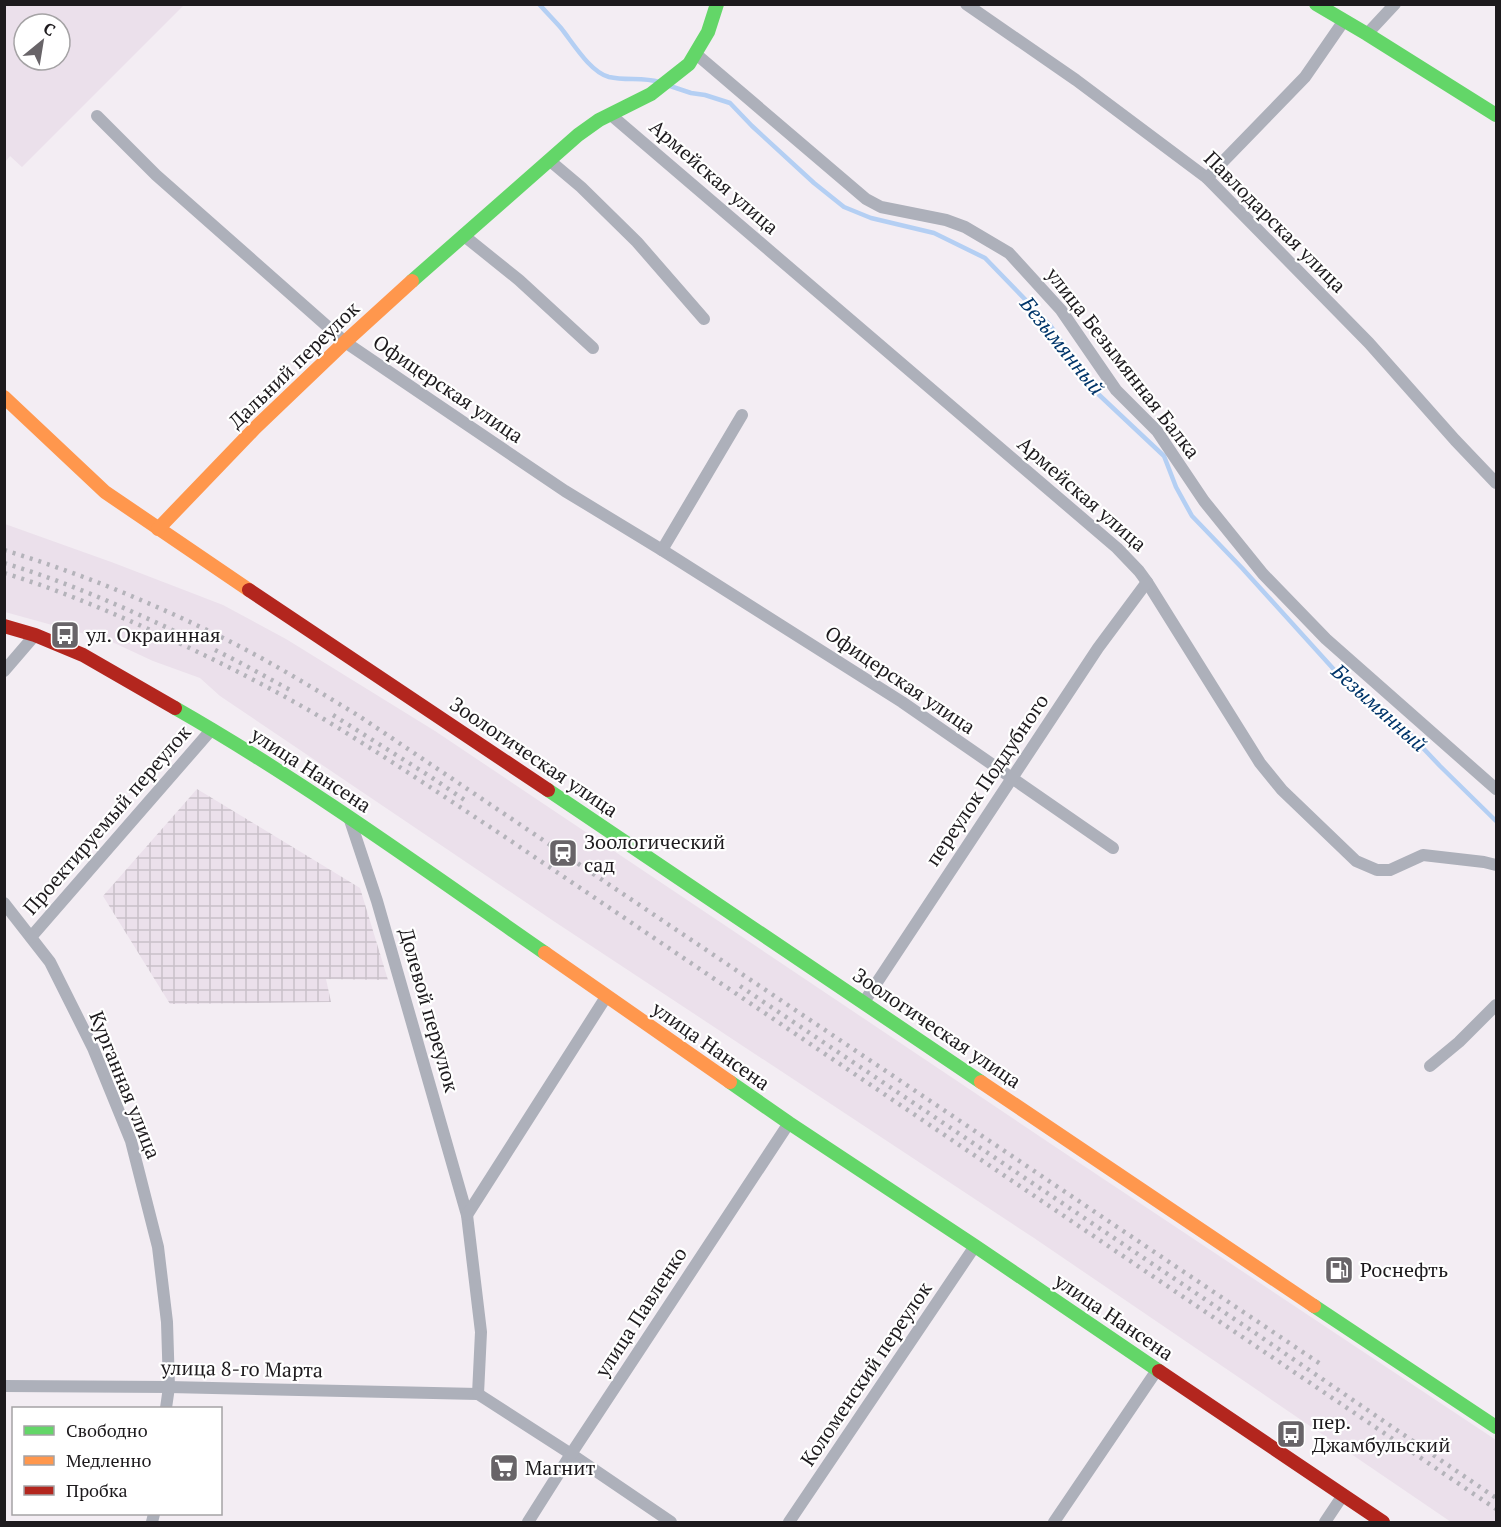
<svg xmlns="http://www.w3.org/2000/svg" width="1501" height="1527" viewBox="0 0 1501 1527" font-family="'PT Serif',serif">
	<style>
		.built { fill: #ebe0eb; fill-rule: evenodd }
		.industrial { fill: url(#industrial-grid) }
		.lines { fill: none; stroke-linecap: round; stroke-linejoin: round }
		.stream { stroke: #b4cff3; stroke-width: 4.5 }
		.street { stroke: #adb0ba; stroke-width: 12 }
		.fast { stroke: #63d668; stroke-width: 14 }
		.slow { stroke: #ff974d; stroke-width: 14 }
		.jam { stroke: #b3261e; stroke-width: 14 }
		.rail { stroke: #b4b3ba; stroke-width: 4.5; stroke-dasharray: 3 6; stroke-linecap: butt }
		.labels { text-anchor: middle; stroke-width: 4.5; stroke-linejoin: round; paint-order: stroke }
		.street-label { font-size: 20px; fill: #1d1a1d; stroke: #fff }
		.poi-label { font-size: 20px; fill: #1d1a1d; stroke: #fff; text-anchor: start }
		.water-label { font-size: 21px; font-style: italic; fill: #00356a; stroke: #fff }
	</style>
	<defs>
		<pattern id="industrial-grid" width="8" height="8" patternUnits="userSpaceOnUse" patternTransform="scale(1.5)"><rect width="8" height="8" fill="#ebe0eb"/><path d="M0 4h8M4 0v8" fill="none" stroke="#c9c0c9"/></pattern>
	</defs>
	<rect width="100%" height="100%" fill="#f3edf3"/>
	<g class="built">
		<path d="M5,4H184V5L22,167L10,156L5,162ZM24,24H60V60H24Z"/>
		<path d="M5,524L114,563L223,605L286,639L435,731L1057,1148L1496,1440V1522H1451L1034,1238L555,922L220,696L200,678L153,661L110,641L5,612Z"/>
	</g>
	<path class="industrial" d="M197,789L360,888L388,980L326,979L331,1002L170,1004L103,896Z"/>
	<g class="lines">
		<g class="stream">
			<path d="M539,4C546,12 554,20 561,28C573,43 590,72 609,77C626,81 643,77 659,82"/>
			<path d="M670,86L691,93L705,95L730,103L752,126L814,183L844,207L871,218L934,233L985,258L1050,325L1096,392L1164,456L1176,487L1192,516L1242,568L1357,695L1405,729L1440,766L1496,821"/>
		</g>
		<g class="street">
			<path d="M966,4L1076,80L1207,178L1369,343L1455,440L1496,483"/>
			<path d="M1367,34L1395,4"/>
			<path d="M696,54L866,199L881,207L946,220L965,227L1009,253L1061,310L1116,390L1157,431L1204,501L1263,574L1326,639L1496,789"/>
			<path d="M611,115L1117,548L1139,571L1147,582L1260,763L1282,790L1356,861L1377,870H1390L1423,855L1484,862L1496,865"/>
			<path d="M97,116L156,175L345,342L565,491L662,550L902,702L1113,848"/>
			<path d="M549,160L581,187L637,242L704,319"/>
			<path d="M1207,178L1305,77L1343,22"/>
			<path d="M463,235L519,280L593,348"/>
			<path d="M662,550L742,415"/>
			<path d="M4,671L35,635"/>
			<path d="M349,817L377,901L467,1215L481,1332L478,1394"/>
			<path d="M4,903L50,962L93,1048L131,1141L158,1247L167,1322L169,1387L166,1408"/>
			<path d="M31,937L212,729"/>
			<path d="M864,1002L1098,648L1147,582"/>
			<path d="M1430,1066L1459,1042L1496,1005"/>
			<path d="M467,1215L606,997"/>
			<path d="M4,1386L169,1387L478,1394"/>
			<path d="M478,1394L571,1454L671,1522"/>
			<path d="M152,1522L154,1514"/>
			<path d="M528,1522L571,1454L789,1123"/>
			<path d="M789,1522L975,1246"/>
			<path d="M1054,1522L1157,1370"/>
			<path d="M1325,1522L1343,1495"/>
		</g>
		<g class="fast">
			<path d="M1316,4L1367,34L1496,115"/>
			<path d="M412,281L578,135L599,120L651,94L689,64L708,32L717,4"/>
			<path d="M175,708C303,781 424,869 545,953"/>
			<path d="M548,790L981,1082"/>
			<path d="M730,1082L789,1123L975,1246L1159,1371"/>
			<path d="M1314,1306L1496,1427"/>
		</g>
		<g class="slow">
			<path d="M4,397L105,492L249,590"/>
			<path d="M158,529L255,428L345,342L412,281"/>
			<path d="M545,953L730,1082"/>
			<path d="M981,1082L1314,1306"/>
		</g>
		<g class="jam">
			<path d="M249,590L548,790"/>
			<path d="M4,626L35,635L83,655L175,708"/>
			<path d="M1159,1371L1383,1522"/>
		</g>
		<g class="rail">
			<path d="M4,550C83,574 160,606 233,643C276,665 318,691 359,716L1322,1365"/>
			<path d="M4,563C67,582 126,608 185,636"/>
			<path d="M4,573C60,590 113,613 166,637C216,660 265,685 312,712C379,752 443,796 508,839L1496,1509"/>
			<path d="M215,650L237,661L292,691"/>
			<path d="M333,715L431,777L469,803"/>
			<path d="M740,986L1258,1335L1496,1498"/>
		</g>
	</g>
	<defs>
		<g id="bus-square" transform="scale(1.5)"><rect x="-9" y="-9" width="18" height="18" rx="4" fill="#686468" stroke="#fff"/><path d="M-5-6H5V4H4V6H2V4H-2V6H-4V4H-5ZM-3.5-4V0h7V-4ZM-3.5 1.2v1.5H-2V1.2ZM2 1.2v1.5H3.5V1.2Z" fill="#fff"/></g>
		<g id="station-square" transform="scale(1.5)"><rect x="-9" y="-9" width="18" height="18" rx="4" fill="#686468" stroke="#fff"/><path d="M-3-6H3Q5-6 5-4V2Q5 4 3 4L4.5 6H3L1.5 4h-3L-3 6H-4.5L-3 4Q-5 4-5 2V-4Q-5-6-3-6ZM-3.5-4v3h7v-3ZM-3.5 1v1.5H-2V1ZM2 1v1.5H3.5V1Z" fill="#fff"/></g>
		<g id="fuel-square" transform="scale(1.5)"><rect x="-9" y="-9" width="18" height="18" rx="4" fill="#686468" stroke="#fff"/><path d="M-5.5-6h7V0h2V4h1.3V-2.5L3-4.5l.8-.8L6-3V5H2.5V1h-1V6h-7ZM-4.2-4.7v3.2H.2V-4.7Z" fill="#fff"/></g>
		<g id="supermarket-square" transform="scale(1.5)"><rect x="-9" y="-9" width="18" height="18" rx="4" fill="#686468" stroke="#fff"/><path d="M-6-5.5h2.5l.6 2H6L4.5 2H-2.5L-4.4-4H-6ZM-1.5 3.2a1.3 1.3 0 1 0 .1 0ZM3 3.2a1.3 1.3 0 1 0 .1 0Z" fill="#fff"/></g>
	</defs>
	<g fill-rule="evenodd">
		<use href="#bus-square" x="65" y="635"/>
		<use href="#station-square" x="563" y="853"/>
		<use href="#fuel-square" x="1339" y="1270"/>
		<use href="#bus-square" x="1291" y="1434"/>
		<use href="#supermarket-square" x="504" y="1468"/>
	</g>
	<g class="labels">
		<g class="street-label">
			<text transform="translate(714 177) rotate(41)" y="7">Армейская улица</text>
			<text transform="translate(1275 222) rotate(45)" y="7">Павлодарская улица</text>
			<text transform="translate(1123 363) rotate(52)" y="7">улица Безымянная Балка</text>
			<text transform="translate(294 365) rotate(-44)" y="7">Дальний переулок</text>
			<text transform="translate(448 389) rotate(34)" y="7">Офицерская улица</text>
			<text transform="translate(1082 494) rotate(41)" y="7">Армейская улица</text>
			<text transform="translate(900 680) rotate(34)" y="7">Офицерская улица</text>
			<text transform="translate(534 757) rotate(34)" y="7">Зоологическая улица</text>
			<text transform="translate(311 770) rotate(33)" y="7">улица Нансена</text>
			<text transform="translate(987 780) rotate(-56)" y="7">переулок Поддубного</text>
			<text transform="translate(107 820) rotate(-49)" y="7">Проектируемый переулок</text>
			<text transform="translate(429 1010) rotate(74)" y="7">Долевой переулок</text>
			<text transform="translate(937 1028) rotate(34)" y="7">Зоологическая улица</text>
			<text transform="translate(711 1046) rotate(35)" y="7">улица Нансена</text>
			<text transform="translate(125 1085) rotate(68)" y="7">Курганная улица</text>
			<text transform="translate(641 1312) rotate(-57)" y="7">улица Павленко</text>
			<text transform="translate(1114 1317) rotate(34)" y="7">улица Нансена</text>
			<text transform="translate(242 1369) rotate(1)" y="7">улица 8-го Марта</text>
			<text transform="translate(866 1374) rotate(-56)" y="7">Коломенский переулок</text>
		</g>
		<g class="poi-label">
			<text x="86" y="642">ул. Окраинная</text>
			<text x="584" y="849">Зоологический<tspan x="584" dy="23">сад</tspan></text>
			<text x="1360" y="1277">Роснефть</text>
			<text x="1312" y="1429">пер.<tspan x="1312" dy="23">Джамбульский</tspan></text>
			<text x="525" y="1475">Магнит</text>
		</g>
		<g class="water-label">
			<text transform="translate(1062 346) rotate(51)" y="7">Безымянный</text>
			<text transform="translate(1379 708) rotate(42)" y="7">Безымянный</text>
		</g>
	</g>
	<rect width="1501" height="1527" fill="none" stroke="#1d1a1d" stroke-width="12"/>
	<rect x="12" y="1407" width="210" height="108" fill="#ffffff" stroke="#a5a3a5" stroke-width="1.5"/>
	<rect x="24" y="1426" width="30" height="9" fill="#63d668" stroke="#a5a3a5" stroke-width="1.5"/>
	<text x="66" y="1437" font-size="18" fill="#1d1a1d">Свободно</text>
	<rect x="24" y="1456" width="30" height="9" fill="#ff974d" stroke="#a5a3a5" stroke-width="1.5"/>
	<text x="66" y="1467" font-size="18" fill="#1d1a1d">Медленно</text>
	<rect x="24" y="1486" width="30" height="9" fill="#b3261e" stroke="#a5a3a5" stroke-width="1.5"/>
	<text x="66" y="1497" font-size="18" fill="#1d1a1d">Пробка</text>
	<g transform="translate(42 42) rotate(30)"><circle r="28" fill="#ffffff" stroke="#a5a3a5" stroke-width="1.5"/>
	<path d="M0-4.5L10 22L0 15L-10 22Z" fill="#686468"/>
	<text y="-9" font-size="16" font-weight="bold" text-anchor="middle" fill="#1d1a1d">С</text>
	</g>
</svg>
